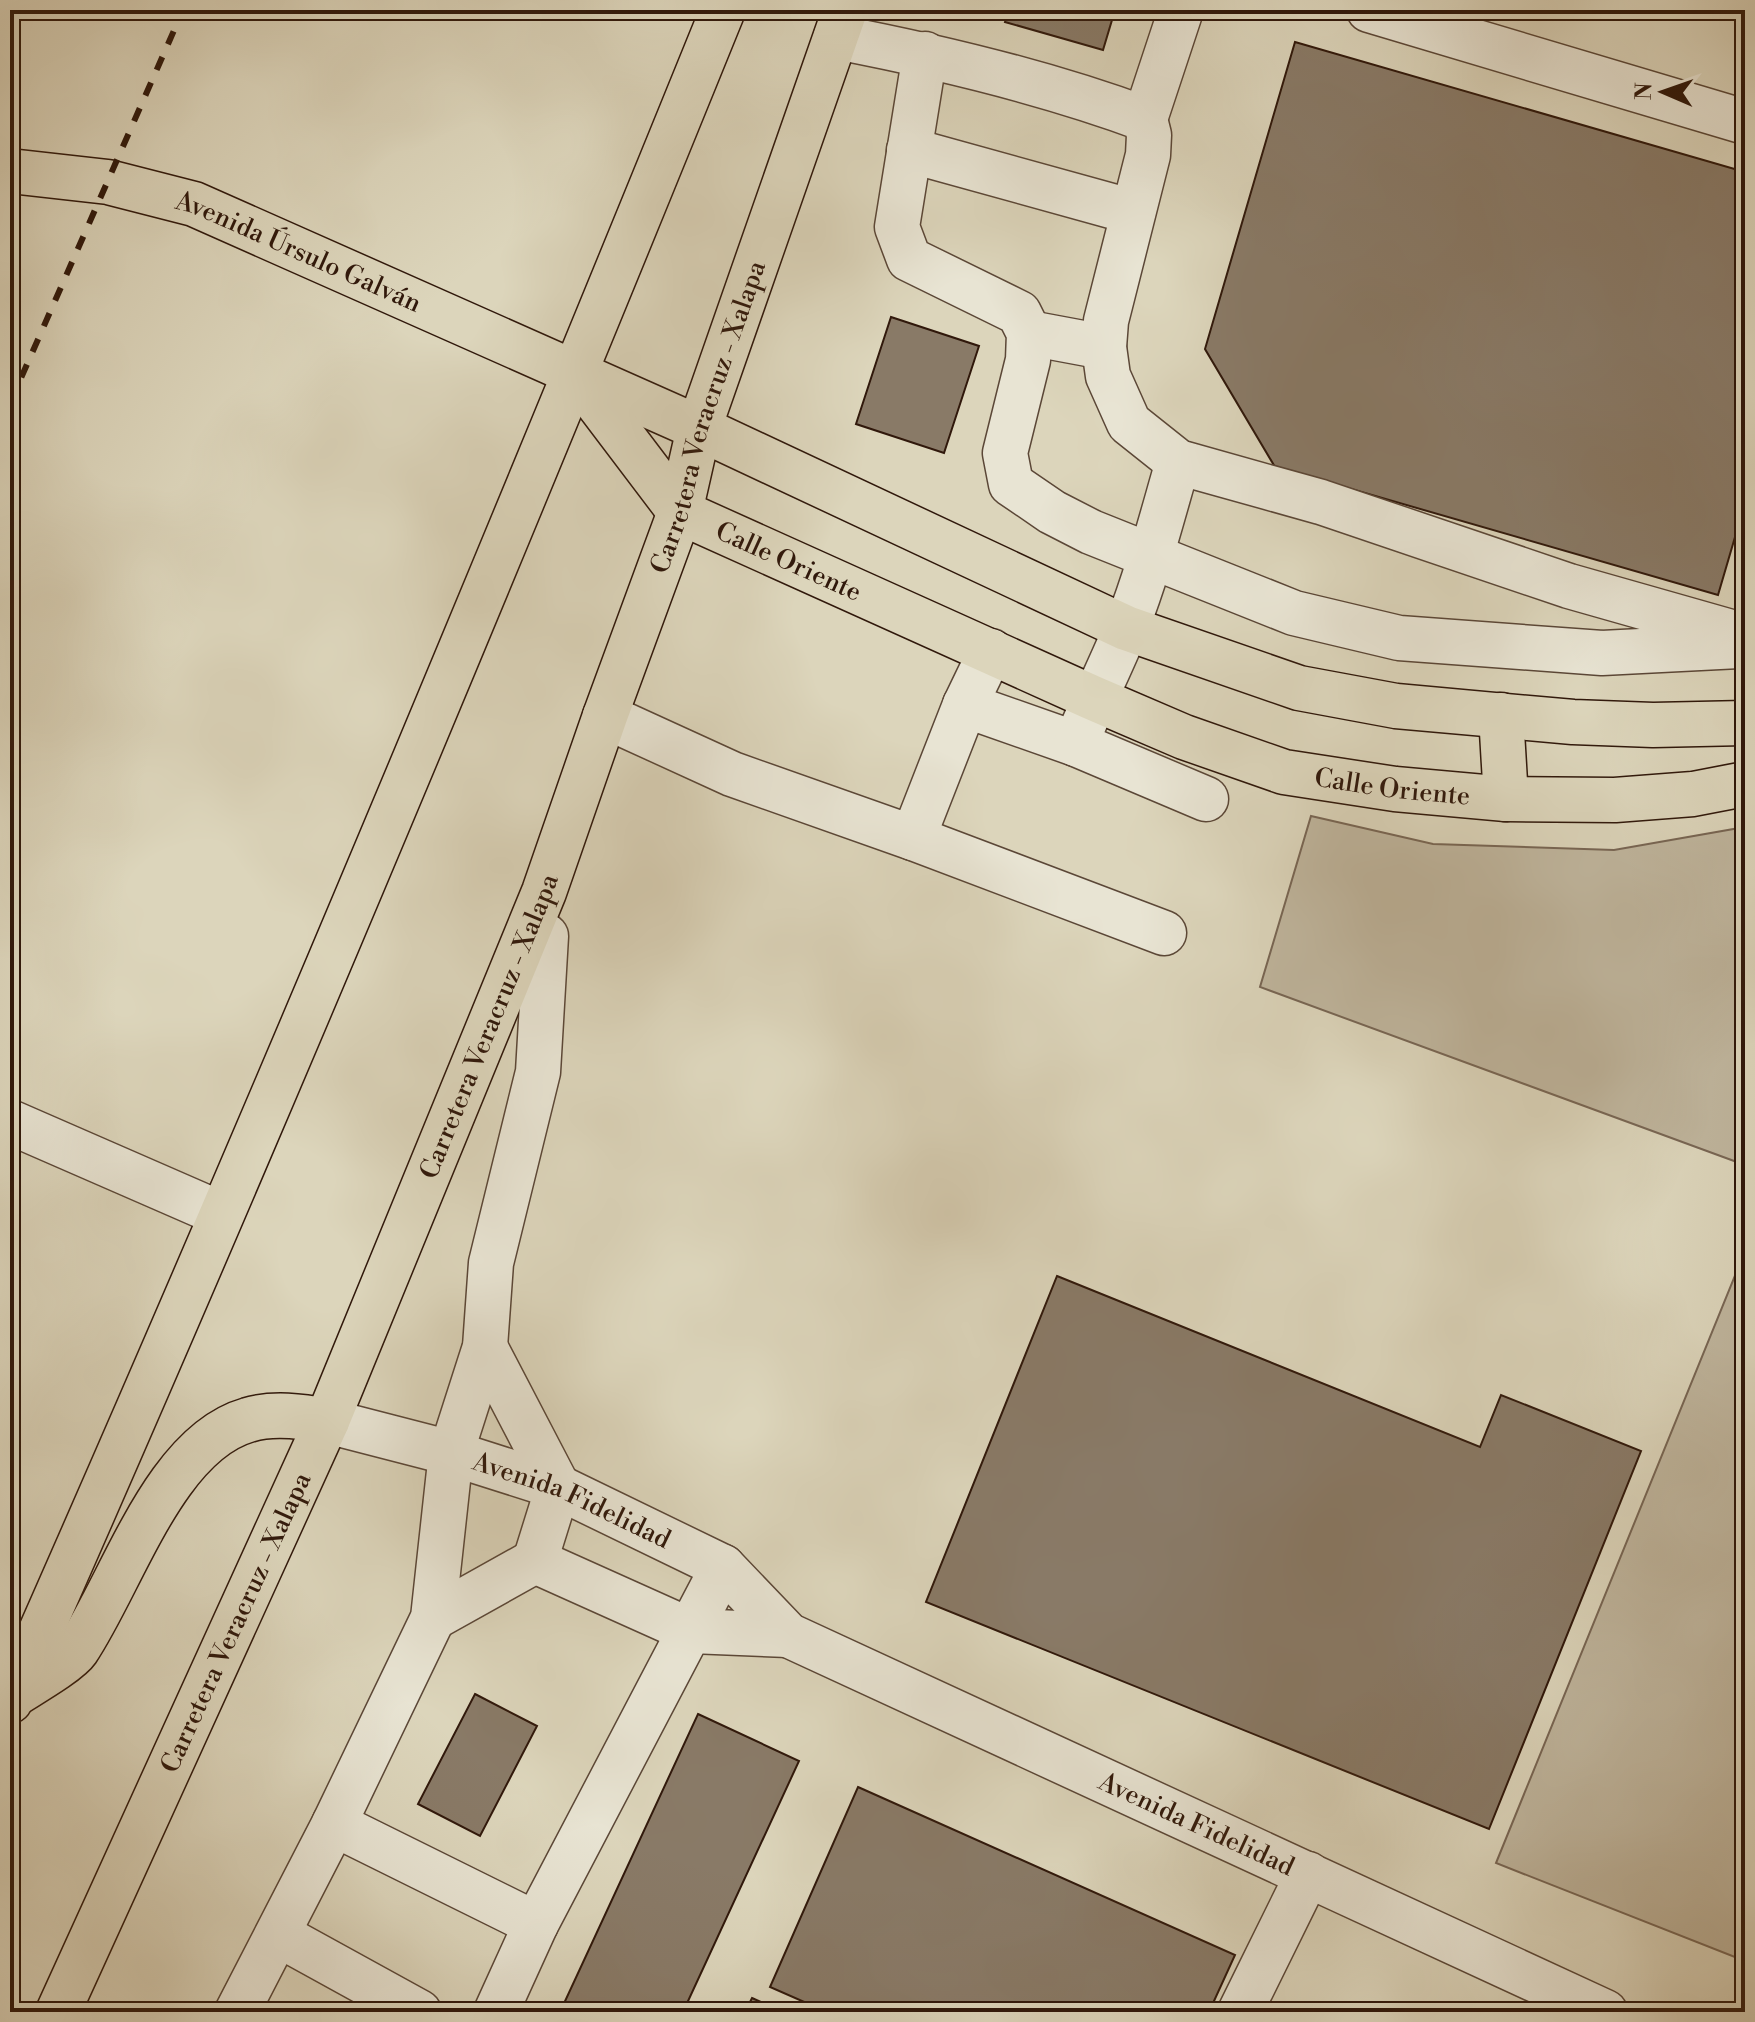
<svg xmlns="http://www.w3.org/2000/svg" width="1755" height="2022" viewBox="0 0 1755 2022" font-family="'Libre Bodoni',serif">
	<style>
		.green { fill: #bfb59d; stroke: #786654; stroke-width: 2 }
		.building { fill: #897a67; stroke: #30180b; stroke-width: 2 }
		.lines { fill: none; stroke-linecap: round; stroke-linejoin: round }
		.minor-casing { stroke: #5b4737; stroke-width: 47 }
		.major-casing { stroke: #30180b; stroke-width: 47 }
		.minor { stroke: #e8e4d3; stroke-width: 44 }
		.major { stroke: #dcd5bb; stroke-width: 44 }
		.rail { stroke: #30180b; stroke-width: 6; stroke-dasharray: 14 14; stroke-linecap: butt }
		.labels { text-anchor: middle; stroke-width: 8; stroke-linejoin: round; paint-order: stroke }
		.street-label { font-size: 26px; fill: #30180b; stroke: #e8e4d3 }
	</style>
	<rect width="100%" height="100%" fill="#dcd5bb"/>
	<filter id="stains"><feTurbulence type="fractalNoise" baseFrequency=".0025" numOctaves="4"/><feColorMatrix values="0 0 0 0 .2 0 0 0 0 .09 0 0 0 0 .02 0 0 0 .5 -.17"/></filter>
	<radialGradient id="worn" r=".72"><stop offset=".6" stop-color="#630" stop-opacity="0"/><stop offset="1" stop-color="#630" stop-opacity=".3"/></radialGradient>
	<g class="green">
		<path d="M1311,816L1433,844L1614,850L1745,827V1165L1260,987Z"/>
		<path d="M1745,1251V1961L1496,1863Z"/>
	</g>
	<g class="building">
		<path d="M1009,10H1115L1103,50L1005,22Z"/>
		<path d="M1295,42L1745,172V503L1718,595L1275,467L1205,349Z"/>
		<path d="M891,317L979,346L944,453L856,424Z"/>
		<path d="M1057,1276L1480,1447L1501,1395L1641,1451L1489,1829L926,1602Z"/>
		<path d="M475,1694L537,1726L480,1836L418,1804Z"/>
		<path d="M698,1714L799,1761L683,2012H560Z"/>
		<path d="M858,1787L1235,1955L1209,2012H827L770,1987Z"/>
		<path d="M752,1998L783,2012H745Z"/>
	</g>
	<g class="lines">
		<g class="minor-casing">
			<g id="minor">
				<path d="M1369,10L1745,122"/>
				<path d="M836,37C940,57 1045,82 1145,119L1149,135L1148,155L1106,321L1104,347L1108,376L1129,423L1178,462L1321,502L1569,586L1745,636"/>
				<path d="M925,54L897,227L909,259L1019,313L1029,333L1028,360L1005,453L1011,484L1052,512L1091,532L1294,613L1399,638L1602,653L1739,646"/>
				<path d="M1145,119L1181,10"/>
				<path d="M909,150L1133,212"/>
				<path d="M1029,333L1104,347"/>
				<path d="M965,705L1076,744C1091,704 1111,666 1127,626C1148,572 1162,517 1178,462"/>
				<path d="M605,716L732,774L913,838L965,705L991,651"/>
				<path d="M1076,744L1206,799"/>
				<path d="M913,838L1164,933"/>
				<path d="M10,1122L221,1214"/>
				<path d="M485,1347L558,1487L535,1561"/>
				<path id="s1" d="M327,1421L451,1453L558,1487L723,1567L788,1635L1605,2012"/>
				<path d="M433,1618L535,1561L691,1631L788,1635"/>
				<path d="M334,1824L536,1924L496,2012"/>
				<path d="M536,1924L723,1567"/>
				<path d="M279,1935L419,2012"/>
				<path d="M237,2012L334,1824L433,1618L451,1453L485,1347L491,1263L538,1072L546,936"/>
				<path d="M1240,2012L1308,1874"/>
			</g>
		</g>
		<g class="major-casing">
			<g id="major">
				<path id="s2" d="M10,171L108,182L194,204L699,428L1126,628L1299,688L1396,706L1573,722L1653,725L1745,723"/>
				<path id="s3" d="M577,376L680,512L1093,698L1184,737L1284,772L1395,789L1506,799L1615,800L1693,794L1745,784"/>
				<path d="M1501,715L1506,799"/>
				<path d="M12,1696C27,1686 68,1663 77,1650C122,1583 164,1444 248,1420C273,1412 302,1416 327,1421"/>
				<path d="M10,1701C258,1142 493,577 723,10"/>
				<path id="s4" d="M58,2012L327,1421L544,892L605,716L680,512L699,428L845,10"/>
			</g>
		</g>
		<use href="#minor" class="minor"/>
		<use href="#major" class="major"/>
		<path class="rail" d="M10,403L183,10"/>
	</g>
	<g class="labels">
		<g class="street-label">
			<text dy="9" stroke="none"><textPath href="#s2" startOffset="302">Avenida Úrsulo Galván</textPath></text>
			<text dy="9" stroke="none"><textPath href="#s4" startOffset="1724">Carretera Veracruz - Xalapa</textPath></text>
			<text dy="9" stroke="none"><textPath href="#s3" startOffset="290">Calle Oriente</textPath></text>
			<text dy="9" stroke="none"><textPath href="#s3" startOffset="938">Calle Oriente</textPath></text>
			<text dy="9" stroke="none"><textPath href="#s4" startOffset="1076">Carretera Veracruz - Xalapa</textPath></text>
			<text dy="9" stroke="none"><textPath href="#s1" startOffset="258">Avenida Fidelidad</textPath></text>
			<text dy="9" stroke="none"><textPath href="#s4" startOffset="428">Carretera Veracruz - Xalapa</textPath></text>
			<text dy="9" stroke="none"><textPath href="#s1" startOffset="968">Avenida Fidelidad</textPath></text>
		</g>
	</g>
	<rect width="1755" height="2022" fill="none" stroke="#dcd5bb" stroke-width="40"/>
	<rect x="12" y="12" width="1731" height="1998" fill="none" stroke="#30180b" stroke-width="4"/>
	<rect x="20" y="20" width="1715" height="1982" fill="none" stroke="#30180b" stroke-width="2"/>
	<g transform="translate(1663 92) rotate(272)" stroke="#e8e4d3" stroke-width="6" paint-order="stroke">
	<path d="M0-6L14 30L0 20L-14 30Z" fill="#30180b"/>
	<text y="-12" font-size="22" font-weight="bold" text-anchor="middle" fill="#30180b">N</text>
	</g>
	<rect width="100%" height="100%" filter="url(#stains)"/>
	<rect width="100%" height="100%" fill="url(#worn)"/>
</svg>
